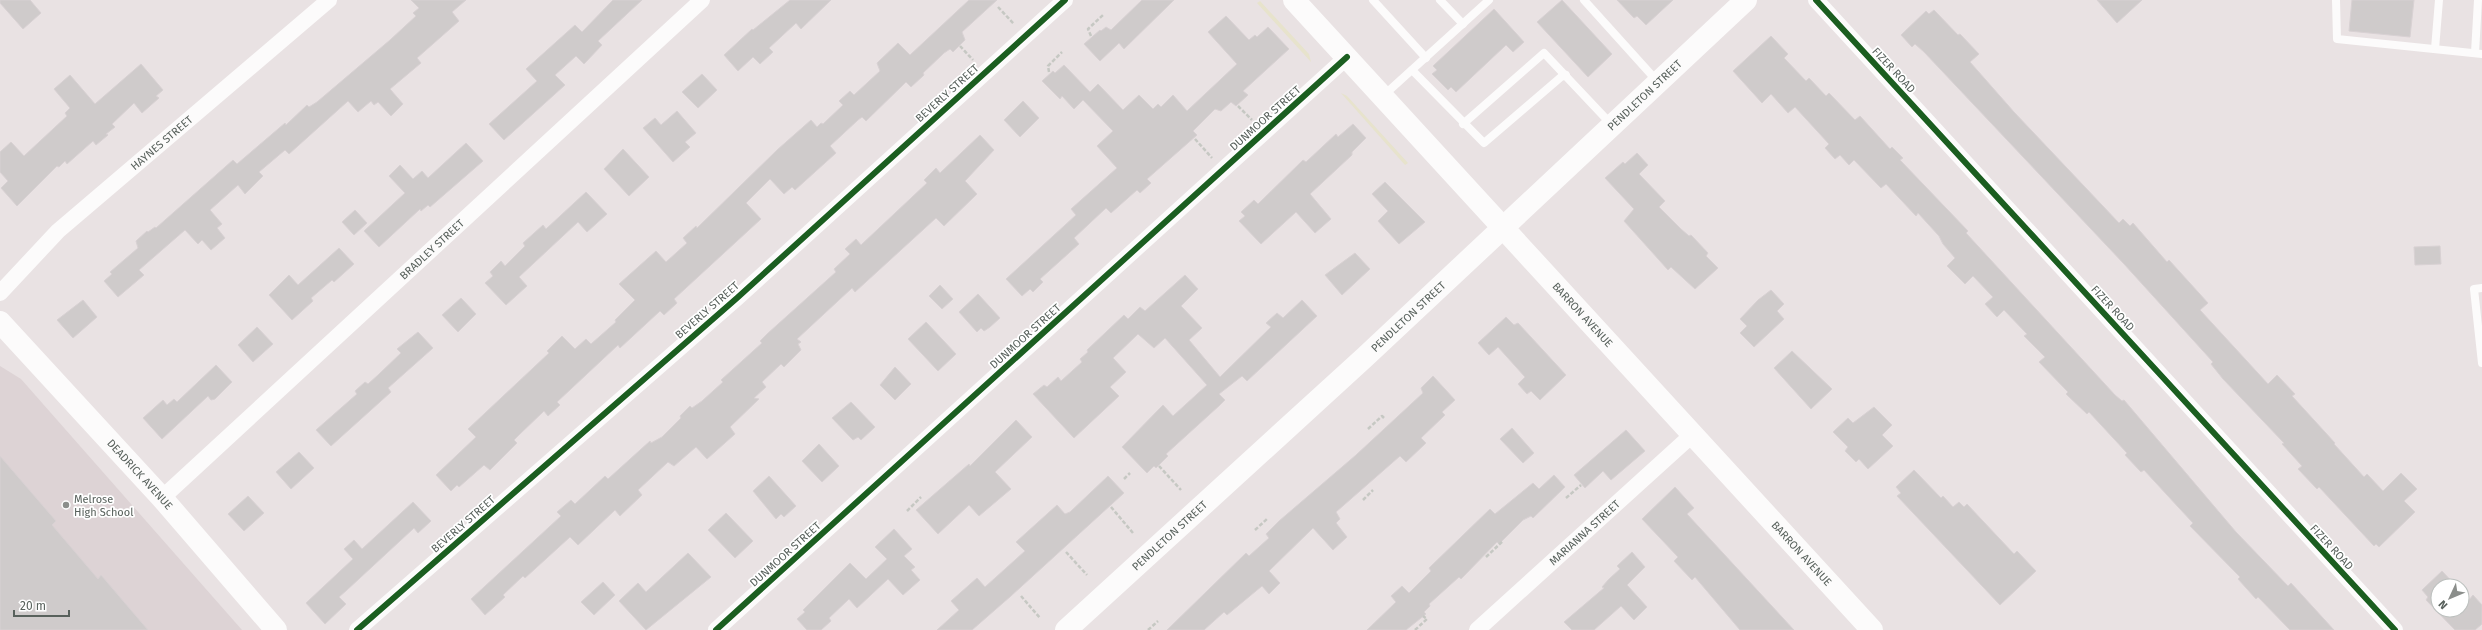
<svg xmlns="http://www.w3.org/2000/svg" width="2482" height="630" viewBox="0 0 2482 630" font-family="'Fira Sans',sans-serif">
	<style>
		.education { fill: #ddd3d5 }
		.green { fill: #e7e3cc }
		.building { fill: #cfcbcb; stroke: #d8d1d3 }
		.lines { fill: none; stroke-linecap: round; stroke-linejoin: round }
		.path { stroke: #c6c8c3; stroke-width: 2.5; stroke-dasharray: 4 2; stroke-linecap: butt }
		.lane { stroke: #fcfbfb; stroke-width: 8 }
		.street { stroke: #fcfbfb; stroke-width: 16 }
		.secondary { stroke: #fcfbfb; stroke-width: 22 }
		.cycleway-casing { stroke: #fff; stroke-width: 8 }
		.cycleway { stroke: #1b5e20; stroke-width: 6 }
		.poi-dot { fill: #8b8e8b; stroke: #fff; stroke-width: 1.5 }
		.labels { text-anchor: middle; stroke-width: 3.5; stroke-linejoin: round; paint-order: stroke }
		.street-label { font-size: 11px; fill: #58615c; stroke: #fff }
		.poi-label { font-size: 11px; fill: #58615c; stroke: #fff; text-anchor: start }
	</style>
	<rect width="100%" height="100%" fill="#e9e2e3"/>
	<path class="education" d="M0,366L21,379L242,630H0Z"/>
	<g class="green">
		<path d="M1260,1L1309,54L1311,62L1257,3Z"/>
		<path d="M1341,93L1347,96L1408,163L1405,165Z"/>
	</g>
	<g class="building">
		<path d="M0,0H30L41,13L23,29L0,3Z"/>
		<path d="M411,0H466L452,12L459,21L417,58L421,63L390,89L403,104L391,116L378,102L374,105L371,101L358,112L348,101L289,154L285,150L259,172L263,176L245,194L238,185L210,210L222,224L217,228L225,238L211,250L202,240L198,244L185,230L139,270L144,275L118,297L104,281L112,274L110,272L138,248L136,241L147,231L148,232L155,227L156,228L233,160L237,164L285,123L286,125L307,105L309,107L317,102L390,40L416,16L413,13L419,8Z"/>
		<path d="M613,0H642L598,41L602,45L584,64L576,56L555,75L565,85L504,140L489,124L537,81L526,69L575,25L582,32Z"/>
		<path d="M790,0H831L801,29L796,23L769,48L773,52L760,64L753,57L738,71L724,55L752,29L753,30Z"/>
		<path d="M969,0H997L962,32L965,40L953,52L950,49L944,53L923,73L924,75L911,87L906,82L866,121L862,117L858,120L830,146L836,153L795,190L792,187L784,194L770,179L746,203L761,219L674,299L677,303L664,315L660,311L620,348L618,345L557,402L560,405L548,416L544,411L520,434L514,440L517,443L490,470L484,465L459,487L457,485L451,491L436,475L476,437L468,429L549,353L547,351L562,336L575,349L586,339L591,344L616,322L615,320L635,300L619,284L656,251L666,262L687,243L683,238L696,226L697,228L777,150L811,120L817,127L821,123L823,124L843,105L839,101L850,91L854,95L880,71L877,63L898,43L910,55Z"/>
		<path d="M1142,0H1174L1124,49L1119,43L1100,61L1084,44L1100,30L1101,31L1106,27L1111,30Z"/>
		<path d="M1562,0L1612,54L1588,77L1537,22Z"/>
		<path d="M1617,0H1673L1646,25L1637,16L1634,18Z"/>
		<path d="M2097,0H2142L2117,23Z"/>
		<path d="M2352,0H2414L2410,37L2349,31Z"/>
		<path d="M1494,9L1524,42L1513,52L1506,45L1456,92L1451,87L1448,90L1432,74L1437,70L1433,66Z"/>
		<path d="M1934,10L1958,35L1960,34L1979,54L1970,62L2014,112L2119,223L2123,219L2130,226L2133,223L2167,262L2169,260L2208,303L2200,310L2268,384L2277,375L2295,394L2292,396L2335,443L2334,444L2364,477L2367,474L2383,491L2401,473L2417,489L2404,501L2415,512L2379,547L2376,544L2374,546L2319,487L2317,489L2298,469L2302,466L2282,444L2284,443L2223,379L2211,364L2213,362L2124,264L1924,52L1915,44L1912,47L1901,35L1926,11L1929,14Z"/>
		<path d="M1226,16L1249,40L1255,35L1257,37L1268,27L1289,49L1243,91L1248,95L1236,106L1231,102L1221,111L1215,109L1193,131L1197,135L1147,179L1151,183L1140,193L1137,190L1111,213L1106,208L1074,238L1079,244L1040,279L1043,282L1033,292L1030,289L1022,296L1006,279L1076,215L1071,209L1117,168L1097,146L1113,131L1083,100L1074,109L1062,96L1060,99L1042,81L1053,71L1055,73L1064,65L1090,92L1098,84L1123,110L1139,95L1153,109L1158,104L1161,107L1173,95L1187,111L1237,64L1208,32Z"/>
		<path d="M1771,36L1788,54L1784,58L1806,81L1809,78L1826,96L1829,93L1855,120L1860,116L1890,149L1892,147L1903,158L1900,160L1968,231L1966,233L2115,395L2122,401L2124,400L2236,532L2288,586L2291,583L2334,630H2290L2258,597L2256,599L2238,579L2240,577L2190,526L2193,523L2179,508L2144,470L2141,472L2125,455L2127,453L2089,412L2087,414L2066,394L2068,392L2039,362L2045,357L2024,336L2027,334L2004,310L1997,317L1985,304L1993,297L1973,276L1965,284L1947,266L1955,258L1943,244L1939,236L1918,213L1916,216L1886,184L1881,188L1854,160L1849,165L1840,155L1835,159L1825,148L1829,144L1795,107L1788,113L1771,94L1762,103L1733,71Z"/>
		<path d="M141,64L163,90L156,96L159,98L142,113L134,103L112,124L115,127L106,134L108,135L96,145L93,141L67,164L65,161L59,167L57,166L17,206L1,188L8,181L0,172V152L11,142L24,156L67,116L65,113L70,108L54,89L70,75L95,104Z"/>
		<path d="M702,74L717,90L698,108L682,92Z"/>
		<path d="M1023,101L1039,118L1020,137L1004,120Z"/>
		<path d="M677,111L696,133L685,142L690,147L673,162L643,128L655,118L661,125Z"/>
		<path d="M1353,124L1366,138L1352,152V155L1310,194L1331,219L1315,233L1296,212L1261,244L1239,221L1245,216L1241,212L1254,200L1258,204L1303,160L1306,162L1336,134L1338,137Z"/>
		<path d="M980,135L994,150L965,181L977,194L944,226L936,218L855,292L852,288L797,339L801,342L798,344L801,350L784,367L781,364L762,382L766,387L754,398L759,399L730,427L735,434L707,459L696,447L674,466L668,462L638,490L642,495L620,516L615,510L578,545L570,537L525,578L523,576L503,595L505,597L485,615L471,599L561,516L557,512L571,500L575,504L605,476L608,479L650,441L651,443L662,437L681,418L680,416L690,406L692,408L702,401L723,382L721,380L762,343L760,341L767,334L836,272L834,269L850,254L845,249L856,239L861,245L927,183L924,180L936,168L940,173Z"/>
		<path d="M466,143L483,161L430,207L428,205L421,211L420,209L379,247L364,231L405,193L389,176L400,165L413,179L422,171L428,178Z"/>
		<path d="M623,149L649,177L629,196L604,169Z"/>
		<path d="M1637,153L1648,165L1639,174L1665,201L1659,207L1681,229L1689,236L1691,235L1708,253L1706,256L1718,268L1695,289L1671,267L1668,270L1624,221L1634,209L1605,178L1623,162L1625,164Z"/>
		<path d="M1385,182L1425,222L1399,244L1378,221L1388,211L1372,194Z"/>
		<path d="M586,192L607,214L587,232L578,222L519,277L527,286L506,305L485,283L493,276L490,272L501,261L505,266L525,246L523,243L543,225L546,229Z"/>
		<path d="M355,210L367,223L354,235L342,222Z"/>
		<path d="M2440,246L2441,264L2415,265L2414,247Z"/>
		<path d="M339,248L354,264L334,282L332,280L311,298L313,301L292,320L269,295L289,275L298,285Z"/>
		<path d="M1355,253L1370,269L1342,295L1325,275Z"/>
		<path d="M1185,275L1198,289L1181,306L1202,328L1189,340L1220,377L1271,327L1266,323L1277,313L1283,318L1302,300L1317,316L1247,381L1242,376L1219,394L1225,400L1220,405L1166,454L1168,456L1156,468L1154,466L1147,473L1122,447L1163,405L1173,416L1207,385L1165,338L1154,348L1138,334L1113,358L1126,372L1110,387L1119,396L1074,438L1033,394L1044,385L1047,387L1058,377L1061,381L1082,362L1080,359L1088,352L1087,350L1124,315L1128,319L1140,307L1145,311Z"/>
		<path d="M940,285L953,299L942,309L929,296Z"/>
		<path d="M1771,290L1784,304L1777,311L1784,319L1754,347L1740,333L1747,326L1740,319L1758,300Z"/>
		<path d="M978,294L1000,318L990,327L984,331L981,328L977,332L959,312Z"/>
		<path d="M461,298L476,314L458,332L442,315Z"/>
		<path d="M83,300L97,317L73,338L57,320Z"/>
		<path d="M1506,317L1514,325L1518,323L1566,375L1540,400L1531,391L1527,394L1518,384L1525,377L1498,347L1489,355L1478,343Z"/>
		<path d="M926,322L956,354L938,371L908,339Z"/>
		<path d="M257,327L273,344L253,362L238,345Z"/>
		<path d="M418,332L433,348L388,388L391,392L331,446L316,430L357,394L355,391L365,382L368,384L378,375L401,353L397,349Z"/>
		<path d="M1792,351L1832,389L1811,409L1774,368Z"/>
		<path d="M216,365L232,382L215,399L211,400L208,396L162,439L143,418L163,400L167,405L174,399L177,402Z"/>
		<path d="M895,367L911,384L895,400L880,385Z"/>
		<path d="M1433,376L1455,400L1442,412L1445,415L1421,438L1426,443L1406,462L1400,456L1336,512L1340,519L1336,523L1347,537L1333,550L1313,528L1269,571L1280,583L1269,594L1262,586L1227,615L1224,612L1204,630H1167L1246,553L1249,556L1269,538L1266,534L1279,521L1356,455L1423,393L1421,388Z"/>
		<path d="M851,402L875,427L861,440L858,437L853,440L832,418Z"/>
		<path d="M1874,407L1892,425L1882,435L1893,446L1868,469L1859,459L1856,462L1845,451L1848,447L1833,432L1848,418L1853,423Z"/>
		<path d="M1016,420L1032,437L995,472L1011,489L979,516L969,505L938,534L916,510L969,464L970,466Z"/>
		<path d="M1512,428L1534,453L1523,463L1500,439Z"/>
		<path d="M1626,430L1645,451L1611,480L1603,471L1585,488L1574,475Z"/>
		<path d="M819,444L839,466L822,482L802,461Z"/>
		<path d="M299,452L314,468L291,489L276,472Z"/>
		<path d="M0,456L56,521L52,525L98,579L101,575L148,630H0Z"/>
		<path d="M1914,470L1941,498L1943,496L1953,507L1959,502L1964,507L1967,504L2014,554L2017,551L2036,571L2000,605L1897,496L1901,493L1896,487Z"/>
		<path d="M1554,475L1565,487L1533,518L1531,516L1523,520L1499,544L1497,542L1461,579L1459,577L1429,604L1430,606L1424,612L1426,614L1406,630H1367L1396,602L1391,596L1402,586L1409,593L1431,571L1429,568L1490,509L1495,514L1533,483L1539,489Z"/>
		<path d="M769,476L796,506L784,517L781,514L776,519L753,491Z"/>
		<path d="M1108,476L1124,493L1011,596L972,630H937L959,610L951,601L977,578L985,587L1025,551L1016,542L1057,505L1065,514L1070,512Z"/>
		<path d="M1675,487L1694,508L1687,514L1794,630H1740L1695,577L1692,580L1674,561L1678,557L1642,519Z"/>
		<path d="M248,496L264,513L244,531L228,514Z"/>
		<path d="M413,502L431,521L418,533L414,528L347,590L339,597L346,604L325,624L306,603L353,559L344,549L354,540L362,549Z"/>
		<path d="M726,513L753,541L735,558L708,530Z"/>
		<path d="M894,529L912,549L904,556L915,567L911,570L920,580L903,595L888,579L857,608L849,599L829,618L831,621L821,630H807L797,619L805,612L803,610L850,563L866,579L887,559L875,547Z"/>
		<path d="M1632,552L1645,567L1627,585L1647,607L1634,620L1621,606L1594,630H1572L1564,622L1604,588L1602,587L1609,579L1620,569L1617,566Z"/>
		<path d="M688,553L711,577L646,630L619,601L638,583L646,592Z"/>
		<path d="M2442,571L2456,586H2438V610H2462V592L2469,600L2473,595L2482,605V624L2475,630H2455L2426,600L2428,597L2422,590Z"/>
		<path d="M603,582L615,595L594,615L581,602Z"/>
	</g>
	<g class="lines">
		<g class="path">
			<path d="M998,7L1014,24"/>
			<path d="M1091,36L1088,29L1103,15"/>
			<path d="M960,46L973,60"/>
			<path d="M1049,72L1048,66L1062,52"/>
			<path d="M1238,106L1252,120"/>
			<path d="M1195,139L1212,158"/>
			<path d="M1368,429L1382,416L1384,418"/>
			<path d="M1159,466L1181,490"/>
			<path d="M1124,479L1130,473"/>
			<path d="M1566,498L1581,485"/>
			<path d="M1363,500L1373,490"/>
			<path d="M1111,507L1133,533"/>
			<path d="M907,511L921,497"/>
			<path d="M1255,530L1267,519"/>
			<path d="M1066,552L1087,575"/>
			<path d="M1486,557L1503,541"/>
			<path d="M1021,596L1040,618"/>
			<path d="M1148,630L1158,621"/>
			<path d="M1415,630L1427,619L1423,616"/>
		</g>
		<g class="lane">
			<path d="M1373,0L1426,58"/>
			<path d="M1440,0L1463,24"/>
			<path d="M1584,0L1657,81"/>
			<path d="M2336,0L2337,39L2482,54"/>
			<path d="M2435,49L2439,0"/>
			<path d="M2475,53L2478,0"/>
			<path d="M1412,70L1484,143L1561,77L1566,75"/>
			<path d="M1383,96L1489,0"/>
			<path d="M1463,124L1544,53L1611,124"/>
			<path d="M2482,288L2474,289L2482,363"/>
		</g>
		<g class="street">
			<path d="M1816,0L2395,630"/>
			<path id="s1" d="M0,293L58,231L329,0"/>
			<path id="s2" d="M162,498L702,0"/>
			<path d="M357,630L737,298L1065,0"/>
			<path d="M716,630L1347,57"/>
			<path id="s3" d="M1477,630L1692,435"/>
		</g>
		<g class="secondary">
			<path id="s4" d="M1294,0L1872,630"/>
			<path id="s5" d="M0,322L162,498L276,630"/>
			<path id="s6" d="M1066,630L1365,357L1746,0"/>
		</g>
		<g class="cycleway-casing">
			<g id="cycleway">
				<path d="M1816,0L2395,630"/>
				<path d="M357,630L737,298L1065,0"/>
				<path d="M716,630L1347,57"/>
			</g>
		</g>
		<use href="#cycleway" class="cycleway"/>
	</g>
	<circle class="poi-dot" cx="66" cy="505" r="4"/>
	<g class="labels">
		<g class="street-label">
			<text transform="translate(1894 70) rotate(47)" y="4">FIZER ROAD</text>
			<text transform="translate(947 93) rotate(-42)" y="4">BEVERLY STREET</text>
			<text dy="4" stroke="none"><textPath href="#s6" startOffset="788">PENDLETON STREET</textPath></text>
			<text transform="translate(1265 118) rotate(-42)" y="4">DUNMOOR STREET</text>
			<text dy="4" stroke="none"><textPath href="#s1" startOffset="221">HAYNES STREET</textPath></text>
			<text dy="4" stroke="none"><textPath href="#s2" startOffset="367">BRADLEY STREET</textPath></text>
			<text transform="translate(2113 308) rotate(47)" y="4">FIZER ROAD</text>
			<text transform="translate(707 310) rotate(-41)" y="4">BEVERLY STREET</text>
			<text dy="4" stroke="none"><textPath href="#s4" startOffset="427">BARRON AVENUE</textPath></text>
			<text dy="4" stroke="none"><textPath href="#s6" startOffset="464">PENDLETON STREET</textPath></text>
			<text transform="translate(1025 336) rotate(-42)" y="4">DUNMOOR STREET</text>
			<text dy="4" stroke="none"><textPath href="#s5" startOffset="207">DEADRICK AVENUE</textPath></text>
			<text transform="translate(463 524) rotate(-41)" y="4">BEVERLY STREET</text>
			<text dy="4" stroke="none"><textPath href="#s3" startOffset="145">MARIANNA STREET</textPath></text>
			<text dy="4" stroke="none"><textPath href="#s6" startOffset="140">PENDLETON STREET</textPath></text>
			<text transform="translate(2332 547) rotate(47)" y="4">FIZER ROAD</text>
			<text transform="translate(785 554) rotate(-42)" y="4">DUNMOOR STREET</text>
			<text dy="4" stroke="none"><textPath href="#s4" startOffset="751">BARRON AVENUE</textPath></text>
		</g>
		<g class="poi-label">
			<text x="74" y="503">Melrose<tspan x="74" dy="13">High School</tspan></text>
		</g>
	</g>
	<g transform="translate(2450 598) rotate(226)"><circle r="19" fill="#ffffff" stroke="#bcc0be"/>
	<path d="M0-3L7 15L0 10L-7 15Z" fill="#8b8e8b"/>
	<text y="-6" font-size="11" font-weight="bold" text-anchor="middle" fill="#58615c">N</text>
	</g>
	<path d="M14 610v6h55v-6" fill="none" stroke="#58615c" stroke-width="2"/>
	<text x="20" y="610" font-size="12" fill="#58615c" stroke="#ffffff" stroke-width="3" paint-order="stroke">20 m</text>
</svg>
